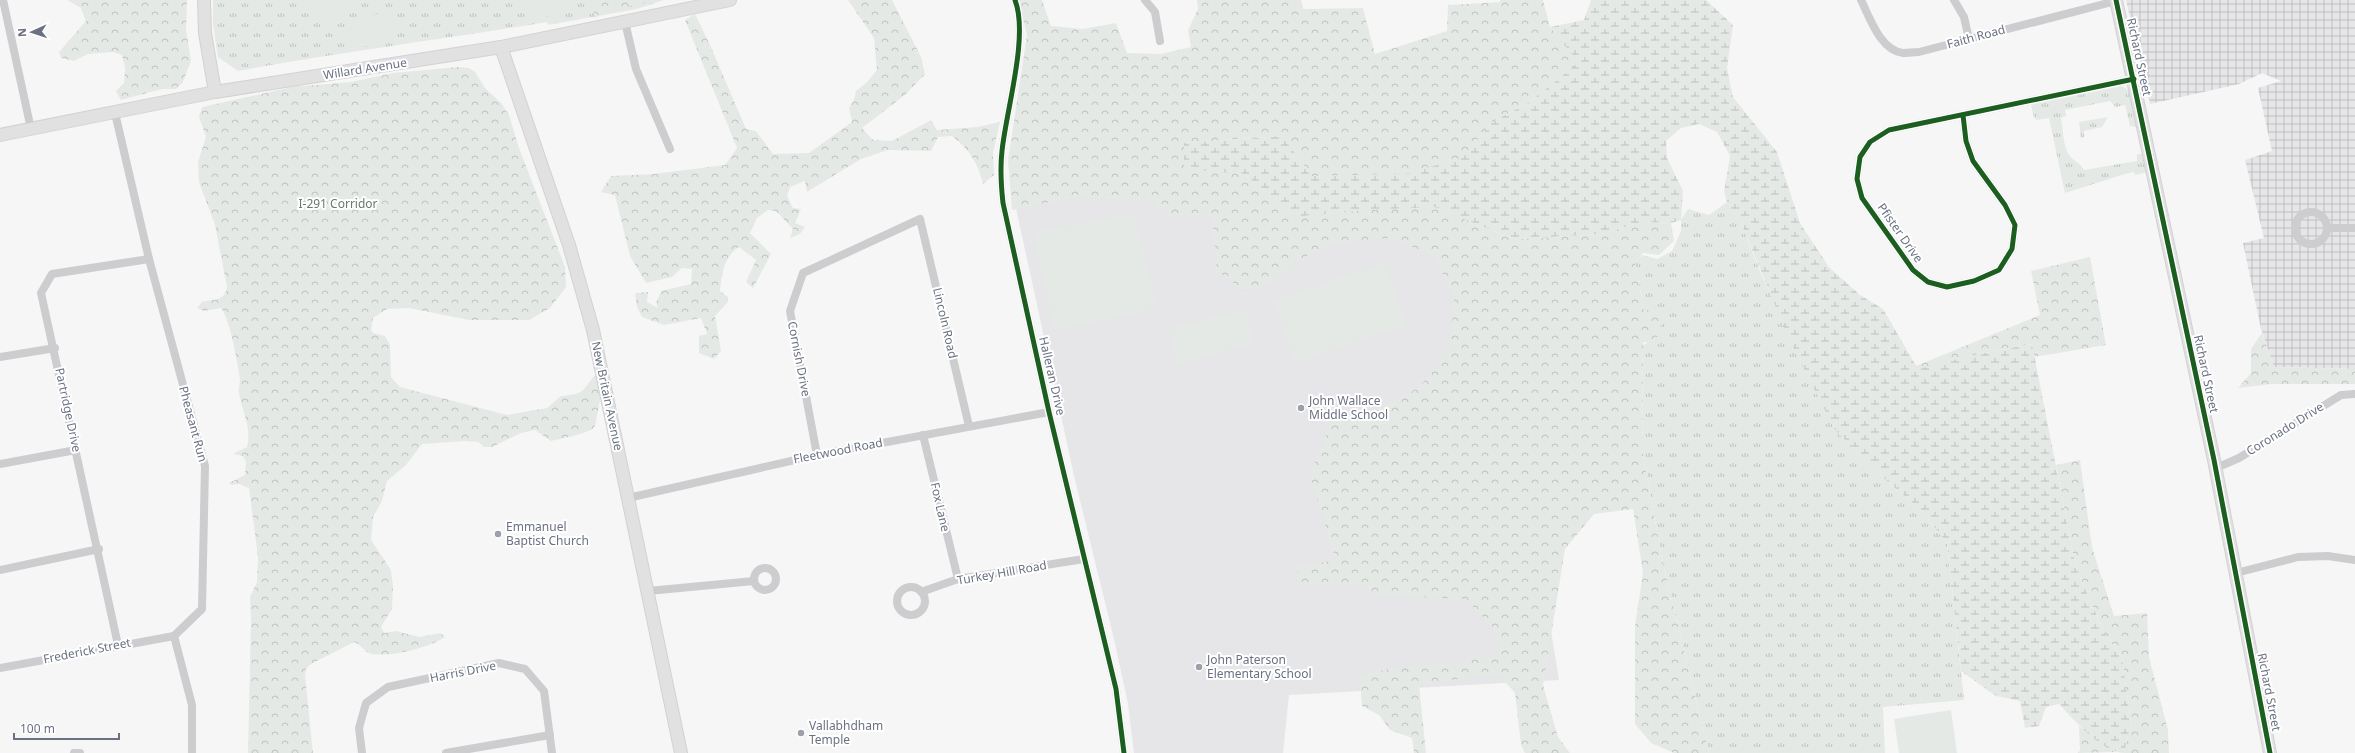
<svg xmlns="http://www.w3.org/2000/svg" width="2355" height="753" viewBox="0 0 2355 753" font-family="'Noto Sans',sans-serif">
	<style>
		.built { fill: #e6e6e8 }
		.industrial { fill: url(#industrial-grid) }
		.grass { fill: url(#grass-tufts) }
		.forest { fill: url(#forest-crowns) }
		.wetland { fill: url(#wetland-marsh) }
		.garden { fill: #e5e9e5 }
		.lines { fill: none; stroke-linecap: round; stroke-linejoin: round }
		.secondary-casing { stroke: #d2d2d4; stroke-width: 14 }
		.street { stroke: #cdcdcf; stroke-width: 8 }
		.secondary { stroke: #e1e1e2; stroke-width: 12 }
		.cycleway-casing { stroke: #fff; stroke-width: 8 }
		.cycleway { stroke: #1b5e20; stroke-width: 5 }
		.poi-dot { fill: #9ba0ab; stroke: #fff; stroke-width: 1.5 }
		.labels { text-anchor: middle; stroke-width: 4; stroke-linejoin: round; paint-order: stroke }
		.street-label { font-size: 12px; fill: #6a7183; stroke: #fff }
		.park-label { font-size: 12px; fill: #687a69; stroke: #fff }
		.poi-label { font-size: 12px; fill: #6a7183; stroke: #fff; text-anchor: start }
	</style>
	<defs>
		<pattern id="industrial-grid" width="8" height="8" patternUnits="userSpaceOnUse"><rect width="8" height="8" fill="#e6e6e8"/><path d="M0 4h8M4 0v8" fill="none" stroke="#bebfc1"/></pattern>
		<pattern id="grass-tufts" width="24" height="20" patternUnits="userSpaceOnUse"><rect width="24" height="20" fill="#e5e9e5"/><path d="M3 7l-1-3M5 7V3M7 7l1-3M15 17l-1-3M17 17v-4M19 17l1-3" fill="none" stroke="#bec1bf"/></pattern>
		<pattern id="forest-crowns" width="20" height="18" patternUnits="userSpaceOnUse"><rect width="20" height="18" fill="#e5e9e5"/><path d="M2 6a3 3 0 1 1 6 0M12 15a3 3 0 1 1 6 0" fill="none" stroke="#bec1bf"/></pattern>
		<pattern id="wetland-marsh" width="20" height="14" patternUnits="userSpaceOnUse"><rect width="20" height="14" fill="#e5e9e5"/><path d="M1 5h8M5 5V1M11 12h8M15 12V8" fill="none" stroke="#bec1bf"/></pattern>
	</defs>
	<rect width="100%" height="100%" fill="#f6f6f6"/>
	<path class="built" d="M1455,159L1532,513L1559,680L1289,695L1283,753H1134L1128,704L1114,639L1075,480L1014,199Z"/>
	<path class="industrial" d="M2126,0H2355V369L2274,367L2261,329L2243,243L2264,238L2245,160L2272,151L2258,88L2281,81L2262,73L2239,84L2150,104Z"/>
	<g class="grass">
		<path d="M213,0H664L637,9L548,25L547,22C444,39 341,52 238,71L218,57L213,24Z"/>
		<path d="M2122,86L2130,91L2138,124L2136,127L2130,126L2125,105L2116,107L2110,101L2065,110L2066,116L2061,118C2063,130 2063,146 2069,155C2075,163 2078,160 2084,170L2137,161V154H2144L2148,172L2135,175L2134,172L2125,174L2065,193L2049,118L2037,120L2034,118L2031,105Z"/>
		<path d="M2108,117L2102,127L2084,131V137L2081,138L2079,122Z"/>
		<path d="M1727,202L1741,223L1762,276L1835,430L1888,482L1920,509L1947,543L1964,700L1883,707L1885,753H1709L1663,564L1642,450L1643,345L1657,337L1644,310L1635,262L1642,255L1657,259L1672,251L1681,231V220L1688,209L1709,215Z"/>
	</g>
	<g class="forest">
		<path d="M67,0H187L186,29L191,61L183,82L176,89H162L121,100L116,91L124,83L125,68L122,55L113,52L88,54L74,61L61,58L59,52L86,21L81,8Z"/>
		<path d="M598,0H660L621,8L594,18V9Z"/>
		<path d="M848,0H892L921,57L925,74L905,95L862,128L873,140L892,141L931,120L937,130L977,127L1000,122L993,153L994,175L983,184C978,163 969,149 952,136L938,137L931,151L888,150L861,159L807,192L805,181L790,187L787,196L793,208L801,209L795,223L805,227L800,234L790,238L793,229L776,211L768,210L757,218L750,233L771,254L753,288L746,282L756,260L739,247C723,258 722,273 720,291L728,297V302L715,316L721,351L714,359L699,353V336L707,334L701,318L664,325L642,317L637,307L635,293L648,292L647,302L658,308L656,303L661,291L691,284L692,269L682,268L672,277L646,283L630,256L615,195L601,192L611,176L654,174L725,165L737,148L685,20L695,14L711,47L746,129L756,131L773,154L809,153L852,122L849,108L854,100L856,91L867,82L877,70L874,38Z"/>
		<path d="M1018,0H1042L1051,26L1083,29L1116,23L1127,53L1161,54L1191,47L1188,30L1198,9L1197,0H1301L1303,9L1363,8L1375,54L1447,31L1448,5L1500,2V0H1543L1550,27L1580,63L1528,103L1492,122L1463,158L1405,174L1312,176L1281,136L1184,143V168L1245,174L1292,217L1368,210L1435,207L1513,239L1602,234L1641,222L1671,223L1674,241L1659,255L1643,253L1635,262L1644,310L1658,311L1662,323L1657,337L1648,342H1643L1642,450L1663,564L1709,753H1674L1651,743L1635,724V626L1643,573L1633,509L1594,514L1565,549L1543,685L1558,737L1570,753H1525L1521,745L1515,693L1498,674L1419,684L1426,753H1414L1412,738L1390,730L1379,715L1362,706L1360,677L1392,668L1445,665L1500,655L1497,632L1466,599L1372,595L1366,584H1303L1296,567L1336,560L1310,475L1332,421H1357L1418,388L1450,351L1454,299L1434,255L1387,238L1333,243L1297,261L1269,284L1245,291L1217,271L1213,225L1209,214L1163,215L1156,200L1074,197L1012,210L1008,160L1027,35Z"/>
		<path d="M458,67L469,68L475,72L485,88L501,103L509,115L519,148L565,267L566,287L550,308L529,320H469L409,308L387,309L373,318L371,330L373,333L385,336L390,345L391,377L400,387L507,415L547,408L561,396C583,394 581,393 594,376L598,375L601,395L595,426L591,430L577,435L551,441L535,430L521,433L492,447H484L478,442L465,441L422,444L406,465L387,481L382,501L373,517L371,540L391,570L393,586L392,609L381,627L384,633L396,631L419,637L441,633L445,637C428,648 392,657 372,654C365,653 361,644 354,642L311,664L306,669L305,675L313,753H248L251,621L250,597L257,582L258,557L249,488L239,484L232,485L229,483L245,475L246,462L243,456L233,454L247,447C252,427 242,412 239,393C238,388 240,385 240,380C238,365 230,319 221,308L204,311L197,308L202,302C214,299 225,301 227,287L215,225L199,182L198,162L206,137L199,117L202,107L292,87L351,82L393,73Z"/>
		<path d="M2090,257L2106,345L2034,357L2032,344L1969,356L1918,370L1916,366L2040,315L2031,271Z"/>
		<path d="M2262,333L2274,367L2355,369V384H2272L2238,388L2251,373V349Z"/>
		<path d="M2080,460L2092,547L2114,616L2147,613L2149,657L2168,730L2169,753H2124L2131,723L2122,658L2104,632L2076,568L2056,465Z"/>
		<path d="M2079,726L2115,752L2078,753L2080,750Z"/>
	</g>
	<path class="wetland" d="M1591,0H1706L1733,25L1727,68L1733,97L1777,152L1800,223L1829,267L1860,295L1883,309L1918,369L1969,356L2032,344L2076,568L2104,632L2122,658L2131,723L2124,753C2103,753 2073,719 2059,704L2046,707L2039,726L2025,728L2020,701L1996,696L1961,671L1947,543L1920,509L1888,482L1835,430L1790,341L1741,223L1727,202L1724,192L1730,156L1717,132L1699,124L1681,128L1666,141L1667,158L1683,191L1681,220L1671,223L1641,222L1602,234L1513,239L1435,207L1368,210L1292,217L1245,174L1184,169V143L1282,136L1312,176L1405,174L1462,158L1492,122L1528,103L1579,63L1550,27L1584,20Z"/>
	<g class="garden">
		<path d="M297,0H354L324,29Z"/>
		<path d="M520,0H580L559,13L538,19Z"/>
		<path d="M389,11C393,14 394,18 395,22C399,44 362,53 347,42L345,35L349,21Z"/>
		<path d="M1134,215L1156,301L1147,311L1055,330L1034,238L1039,230Z"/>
		<path d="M1384,263L1405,325L1295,363L1274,301Z"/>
		<path d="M1245,310L1253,344L1178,363L1169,329Z"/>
		<path d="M1951,710L1957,753H1899L1894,719Z"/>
	</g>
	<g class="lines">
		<g class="secondary-casing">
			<g id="secondary">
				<path d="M204,0L205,33L215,92"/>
				<path d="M2116,0L2214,460L2270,753"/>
				<path d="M501,47L569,245L593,330L681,753"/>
				<path d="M0,135L215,92L501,47L730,0"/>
			</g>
		</g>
		<g class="street">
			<path d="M3,0L31,129"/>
			<path d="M1015,0C1029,36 1006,111 1002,151C1000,168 1001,185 1003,203L1049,412L1116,689L1124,753"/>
			<path d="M1145,0L1155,12L1160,41"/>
			<path d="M1861,0C1870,18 1880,50 1903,53C1908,53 1914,52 1919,52L2116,1"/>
			<path d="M1954,0L1964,17L1969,39"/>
			<path d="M625,22L636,69L670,149"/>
			<path d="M115,113L149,259L205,466L202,609L174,636"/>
			<path d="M1963,115L1966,141L1973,161L2005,205L2015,225L2012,249L1999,270L1974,281L1947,287L1928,282L1913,270L1862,198L1857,179L1860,157L1870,142L1889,130L2134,79"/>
			<circle cx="2311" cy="228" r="16"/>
			<path d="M2328,228H2355"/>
			<path d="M0,357L55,348"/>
			<path d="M923,435L958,579"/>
			<path d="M817,455L790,311L803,273L920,219L969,426"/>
			<path d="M0,464L76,450"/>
			<path d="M2216,468L2239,458L2341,395L2355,394"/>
			<path d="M628,498L817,455L1049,412"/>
			<circle cx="765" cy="579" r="11"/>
			<path d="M0,570L99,549"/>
			<path d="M2236,573L2298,557L2328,556L2355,560"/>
			<circle cx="911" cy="601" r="14"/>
			<path d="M648,591L754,581"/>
			<path d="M921,592L958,579L1084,559"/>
			<path d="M174,636L192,705V753"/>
			<path d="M118,645L41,293L52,274L149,259"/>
			<path d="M0,668L174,636"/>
			<path d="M74,753H80"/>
			<path d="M362,753L359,728L366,703L388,687L499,663L525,669L544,691L552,753"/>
			<path d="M446,753L550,735"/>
		</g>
		<use href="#secondary" class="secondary"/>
		<g class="cycleway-casing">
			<g id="cycleway">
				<path d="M1015,0C1029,36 1006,111 1002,151C1000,168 1001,185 1003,203L1049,412L1116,689L1124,753"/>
				<path d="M2116,0L2214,460L2270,753"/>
				<path d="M1963,115L1966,141L1973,161L2005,205L2015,225L2012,249L1999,270L1974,281L1947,287L1928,282L1913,270L1862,198L1857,179L1860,157L1870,142L1889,130L2134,79"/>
			</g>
		</g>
		<use href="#cycleway" class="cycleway"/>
	</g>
	<g class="poi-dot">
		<circle cx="1301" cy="408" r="4"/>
		<circle cx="498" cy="534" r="4"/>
		<circle cx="1199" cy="667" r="4"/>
		<circle cx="801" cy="733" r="4"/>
	</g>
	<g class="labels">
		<g class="street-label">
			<text transform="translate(1976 37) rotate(-15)" y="4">Faith Road</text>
			<text transform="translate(2139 57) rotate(78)" y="4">Richard Street</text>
			<text transform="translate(365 69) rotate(-9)" y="4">Willard Avenue</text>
			<text transform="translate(1900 233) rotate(55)" y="4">Pfister Drive</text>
			<text transform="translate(945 323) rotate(77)" y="4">Lincoln Road</text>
			<text transform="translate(799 359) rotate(79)" y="4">Cornish Drive</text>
			<text transform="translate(2206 374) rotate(78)" y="4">Richard Street</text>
			<text transform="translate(1052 376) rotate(77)" y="4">Halleran Drive</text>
			<text transform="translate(607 396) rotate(78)" y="4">New Britain Avenue</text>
			<text transform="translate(68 410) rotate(78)" y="4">Partridge Drive</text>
			<text transform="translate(193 424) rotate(75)" y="4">Pheasant Run</text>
			<text transform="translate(2285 429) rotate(-32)" y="4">Coronado Drive</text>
			<text transform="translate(838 451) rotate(-11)" y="4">Fleetwood Road</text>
			<text transform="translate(940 507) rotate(77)" y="4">Fox Lane</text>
			<text transform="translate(1002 573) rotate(-10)" y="4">Turkey Hill Road</text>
			<text transform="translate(87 651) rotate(-11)" y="4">Frederick Street</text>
			<text transform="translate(463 672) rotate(-11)" y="4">Harris Drive</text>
			<text transform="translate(2269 692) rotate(79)" y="4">Richard Street</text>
		</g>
		<g class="park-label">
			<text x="338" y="208">I-291 Corridor</text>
		</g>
		<g class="poi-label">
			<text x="1309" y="405">John Wallace<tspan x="1309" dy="14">Middle School</tspan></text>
			<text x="506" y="531">Emmanuel<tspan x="506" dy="14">Baptist Church</tspan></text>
			<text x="1207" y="664">John Paterson<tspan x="1207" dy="14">Elementary School</tspan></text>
			<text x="809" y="730">Vallabhdham<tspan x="809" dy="14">Temple</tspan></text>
		</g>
	</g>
	<g transform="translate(32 32) rotate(267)" stroke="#ffffff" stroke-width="3" paint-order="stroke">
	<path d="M0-3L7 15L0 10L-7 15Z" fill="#6a7183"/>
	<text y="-6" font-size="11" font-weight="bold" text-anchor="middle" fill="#6a7183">N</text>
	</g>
	<path d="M14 733v6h105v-6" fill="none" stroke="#6a7183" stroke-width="2"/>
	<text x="20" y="733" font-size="12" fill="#6a7183" stroke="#ffffff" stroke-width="3" paint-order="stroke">100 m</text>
</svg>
